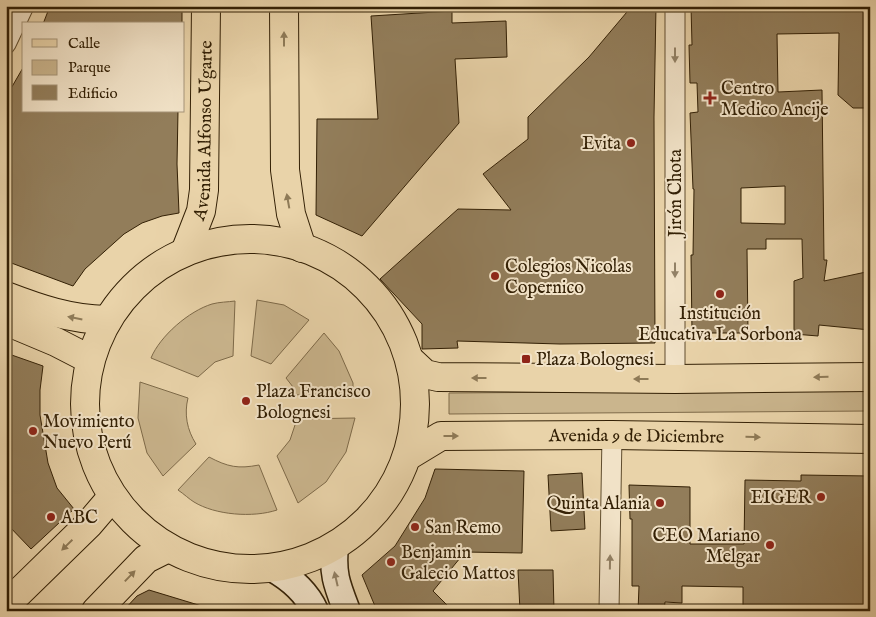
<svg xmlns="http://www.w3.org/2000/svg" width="876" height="617" viewBox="0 0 876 617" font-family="'IM FELL English',serif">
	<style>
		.green { fill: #cab58d; stroke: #7e6a49 }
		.building { fill: #927d5a; stroke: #332005; fill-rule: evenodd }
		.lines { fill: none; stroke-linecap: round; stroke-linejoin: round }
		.street-casing { stroke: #604d2e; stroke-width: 21 }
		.secondary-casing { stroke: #332005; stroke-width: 29 }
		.primary-casing { stroke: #332005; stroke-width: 30 }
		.street { stroke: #f1e2c7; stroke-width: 19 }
		.secondary { stroke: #f1e2c7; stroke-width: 26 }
		.primary { stroke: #e9d3a9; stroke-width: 28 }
		.oneway { fill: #8e7a57 }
		.oneway2 { fill: #928166 }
		.poi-dot { fill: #8f2418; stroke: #f1e2c7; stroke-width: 2 }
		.labels { text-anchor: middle; stroke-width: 4; stroke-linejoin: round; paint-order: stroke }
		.poi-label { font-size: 18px; fill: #332005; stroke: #f1e2c7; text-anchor: start }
		.street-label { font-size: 18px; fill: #332005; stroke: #f1e2c7 }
	</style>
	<rect width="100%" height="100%" fill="#e9d3a9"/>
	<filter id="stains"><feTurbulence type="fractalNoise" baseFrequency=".004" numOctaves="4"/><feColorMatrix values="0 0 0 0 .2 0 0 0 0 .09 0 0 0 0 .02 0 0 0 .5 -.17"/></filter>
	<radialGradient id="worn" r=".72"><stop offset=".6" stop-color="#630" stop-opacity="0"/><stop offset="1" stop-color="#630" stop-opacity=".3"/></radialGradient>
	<g class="green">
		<path d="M257,300L284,305L309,320L271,364L251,356Z"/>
		<path d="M235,301L233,356L215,362L198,377L151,358C160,336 189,311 212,304C219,302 228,302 235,301Z"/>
		<path d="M324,333L339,351L353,383V393L295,395L293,387L286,378Z"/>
		<path d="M140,382L188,398C184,414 187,430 196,444L163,476L147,453L138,418Z"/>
		<path d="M870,390V411L449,414V393Z"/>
		<path d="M355,418L346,452L326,482L298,503L277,456L290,440L297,419Z"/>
		<path d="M209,457C228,467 238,469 259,465L277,510C253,518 215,515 194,502C189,499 184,494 178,490Z"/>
	</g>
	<g class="building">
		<path d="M50,6H182V24H43Z"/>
		<path d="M632,6H656L654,117L655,343L560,344L457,341L458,348L422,349V324L380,279L458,209L511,210L483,174L528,139V117L589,57Z"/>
		<path d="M691,6H870V108H853L838,95L839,33L777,34L778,92L822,90L824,260H827L824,281L866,272L870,330L819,325L818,336L794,334V281L803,278L802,239H766V249H747L748,333H692L691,255H693L694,189H693L690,113L698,112L697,83H690L689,45H692ZM785,186V224L741,223V188Z"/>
		<path d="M452,11V23L506,21L507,57L455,59L459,123L362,236L316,215L317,119H378L371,16Z"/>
		<path d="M24,66V111H178L177,164L179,213L162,216L142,223L124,234L85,269L73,286L6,261V97Z"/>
		<path d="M6,353L43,366L40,390V415L48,463L57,488L74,509L31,549L6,523Z"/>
		<path d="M435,469L524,471L522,553L465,552L433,591L453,611H377L362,575L395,546L425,498Z"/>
		<path d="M582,473L585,529L551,531L548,475Z"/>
		<path d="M801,475L870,476V611L842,610V609L794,608V610L743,609V587L682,586V603L665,602L664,611H638L639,586H632V519H630L629,485L690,487V544H744L745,480L801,481Z"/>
		<path d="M518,570H553L554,611H520Z"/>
		<path d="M149,590L205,607L204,611H123L137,596Z"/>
	</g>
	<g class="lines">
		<g class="street-casing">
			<g id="street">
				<path d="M675,6V379"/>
				<path d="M6,44L24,6"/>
				<path d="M609,611L612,435"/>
			</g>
		</g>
		<g class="secondary-casing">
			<g id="secondary">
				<path d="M335,546C332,574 337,585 347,611"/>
				<path d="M272,568C290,578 306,591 315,611"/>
			</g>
		</g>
		<g class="primary-casing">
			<g id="primary">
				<path d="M284,6L285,170L291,214L302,248"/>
				<circle cx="250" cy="404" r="165"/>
				<path id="s1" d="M185,252L201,211L204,190L206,6"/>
				<path d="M6,296C40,309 69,319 106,320"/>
				<path d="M6,321L56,342L89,359"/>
				<path d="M410,360L425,374L438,377L675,379L870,377"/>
				<path id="s2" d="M408,456L441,436L612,435L870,439"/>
				<path d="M6,605L89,524L112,497"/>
				<path d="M96,611L146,559L168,548"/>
			</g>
		</g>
		<use href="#street" class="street"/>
		<use href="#secondary" class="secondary"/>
		<use href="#primary" class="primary"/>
	</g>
	<defs><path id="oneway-solid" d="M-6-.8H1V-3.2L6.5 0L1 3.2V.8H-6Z" transform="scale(1.25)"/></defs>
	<g class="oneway">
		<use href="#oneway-solid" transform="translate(284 39) rotate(-90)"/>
		<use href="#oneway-solid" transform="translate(288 201) rotate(-100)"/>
		<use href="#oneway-solid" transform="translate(75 318) rotate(-169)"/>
		<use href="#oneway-solid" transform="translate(821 377) rotate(179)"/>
		<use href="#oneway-solid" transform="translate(479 378) rotate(-180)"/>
		<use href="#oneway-solid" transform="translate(641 379) rotate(-180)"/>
		<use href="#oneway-solid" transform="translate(451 436)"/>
		<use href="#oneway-solid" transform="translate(753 437) rotate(1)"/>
		<use href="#oneway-solid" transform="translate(67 545) rotate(136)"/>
		<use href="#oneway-solid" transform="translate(130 576) rotate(-46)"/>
	</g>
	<g class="oneway2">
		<use href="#oneway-solid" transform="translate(675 55) rotate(90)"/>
		<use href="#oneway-solid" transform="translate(675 270) rotate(90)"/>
		<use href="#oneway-solid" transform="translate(610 562) rotate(-89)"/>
		<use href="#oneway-solid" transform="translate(336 579) rotate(-103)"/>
	</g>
	<g class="poi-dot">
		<path d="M707.5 90.5h5v5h5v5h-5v5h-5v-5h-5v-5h5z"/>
		<circle cx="631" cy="143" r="5"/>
		<circle cx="495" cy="276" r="5"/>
		<circle cx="720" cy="294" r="5"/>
		<rect x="521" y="354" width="10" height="10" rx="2.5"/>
		<circle cx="246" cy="401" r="5"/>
		<circle cx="33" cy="431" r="5"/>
		<circle cx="821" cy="497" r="5"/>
		<circle cx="660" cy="503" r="5"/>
		<circle cx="51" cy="517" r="5"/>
		<circle cx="415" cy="527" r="5"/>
		<circle cx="770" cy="545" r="5"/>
		<circle cx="391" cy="562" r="5"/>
	</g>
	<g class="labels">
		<g class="poi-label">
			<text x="721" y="94">Centro<tspan x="721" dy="21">Medico Ancije</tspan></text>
			<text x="621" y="149" text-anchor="end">Evita</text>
			<text x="505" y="272">Colegios Nicolas<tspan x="505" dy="21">Copernico</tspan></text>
			<text x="720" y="319" text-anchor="middle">Institución<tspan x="720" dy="21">Educativa La Sorbona</tspan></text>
			<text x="536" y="365">Plaza Bolognesi</text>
			<text x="256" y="397">Plaza Francisco<tspan x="256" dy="21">Bolognesi</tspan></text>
			<text x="43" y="427">Movimiento<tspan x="43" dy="21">Nuevo Perú</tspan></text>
			<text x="811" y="503" text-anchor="end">EIGER</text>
			<text x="650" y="509" text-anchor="end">Quinta Alania</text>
			<text x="61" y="523">ABC</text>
			<text x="425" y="533">San Remo</text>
			<text x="760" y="541" text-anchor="end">CEO Mariano<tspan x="760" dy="21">Melgar</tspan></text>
			<text x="401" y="558">Benjamin<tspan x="401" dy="21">Galecio Mattos</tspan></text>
		</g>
		<g class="street-label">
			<text dy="6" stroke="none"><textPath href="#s1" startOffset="125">Avenida Alfonso Ugarte</textPath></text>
			<text transform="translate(675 193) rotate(-90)" y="6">Jirón Chota</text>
			<text dy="6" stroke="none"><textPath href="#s2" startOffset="234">Avenida 9 de Diciembre</textPath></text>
		</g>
	</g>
	<rect width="876" height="617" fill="none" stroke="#e9d3a9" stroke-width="25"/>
	<rect x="8" y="8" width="861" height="602" fill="none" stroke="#332005" stroke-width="2.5"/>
	<rect x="12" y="12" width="851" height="592" fill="none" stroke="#332005"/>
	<rect x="22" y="22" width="162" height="90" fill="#f1e2c7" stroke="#a59479"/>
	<rect x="32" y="39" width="25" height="8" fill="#e9d3a9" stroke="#a59479"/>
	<text x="68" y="48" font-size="15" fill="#332005">Calle</text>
	<rect x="32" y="60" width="25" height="15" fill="#cab58d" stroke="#a59479"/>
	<text x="68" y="72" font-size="15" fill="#332005">Parque</text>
	<rect x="32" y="85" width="25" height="15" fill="#927d5a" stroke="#a59479"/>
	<text x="68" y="98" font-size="15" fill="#332005">Edificio</text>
	<rect width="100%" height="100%" filter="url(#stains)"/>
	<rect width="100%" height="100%" fill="url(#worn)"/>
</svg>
